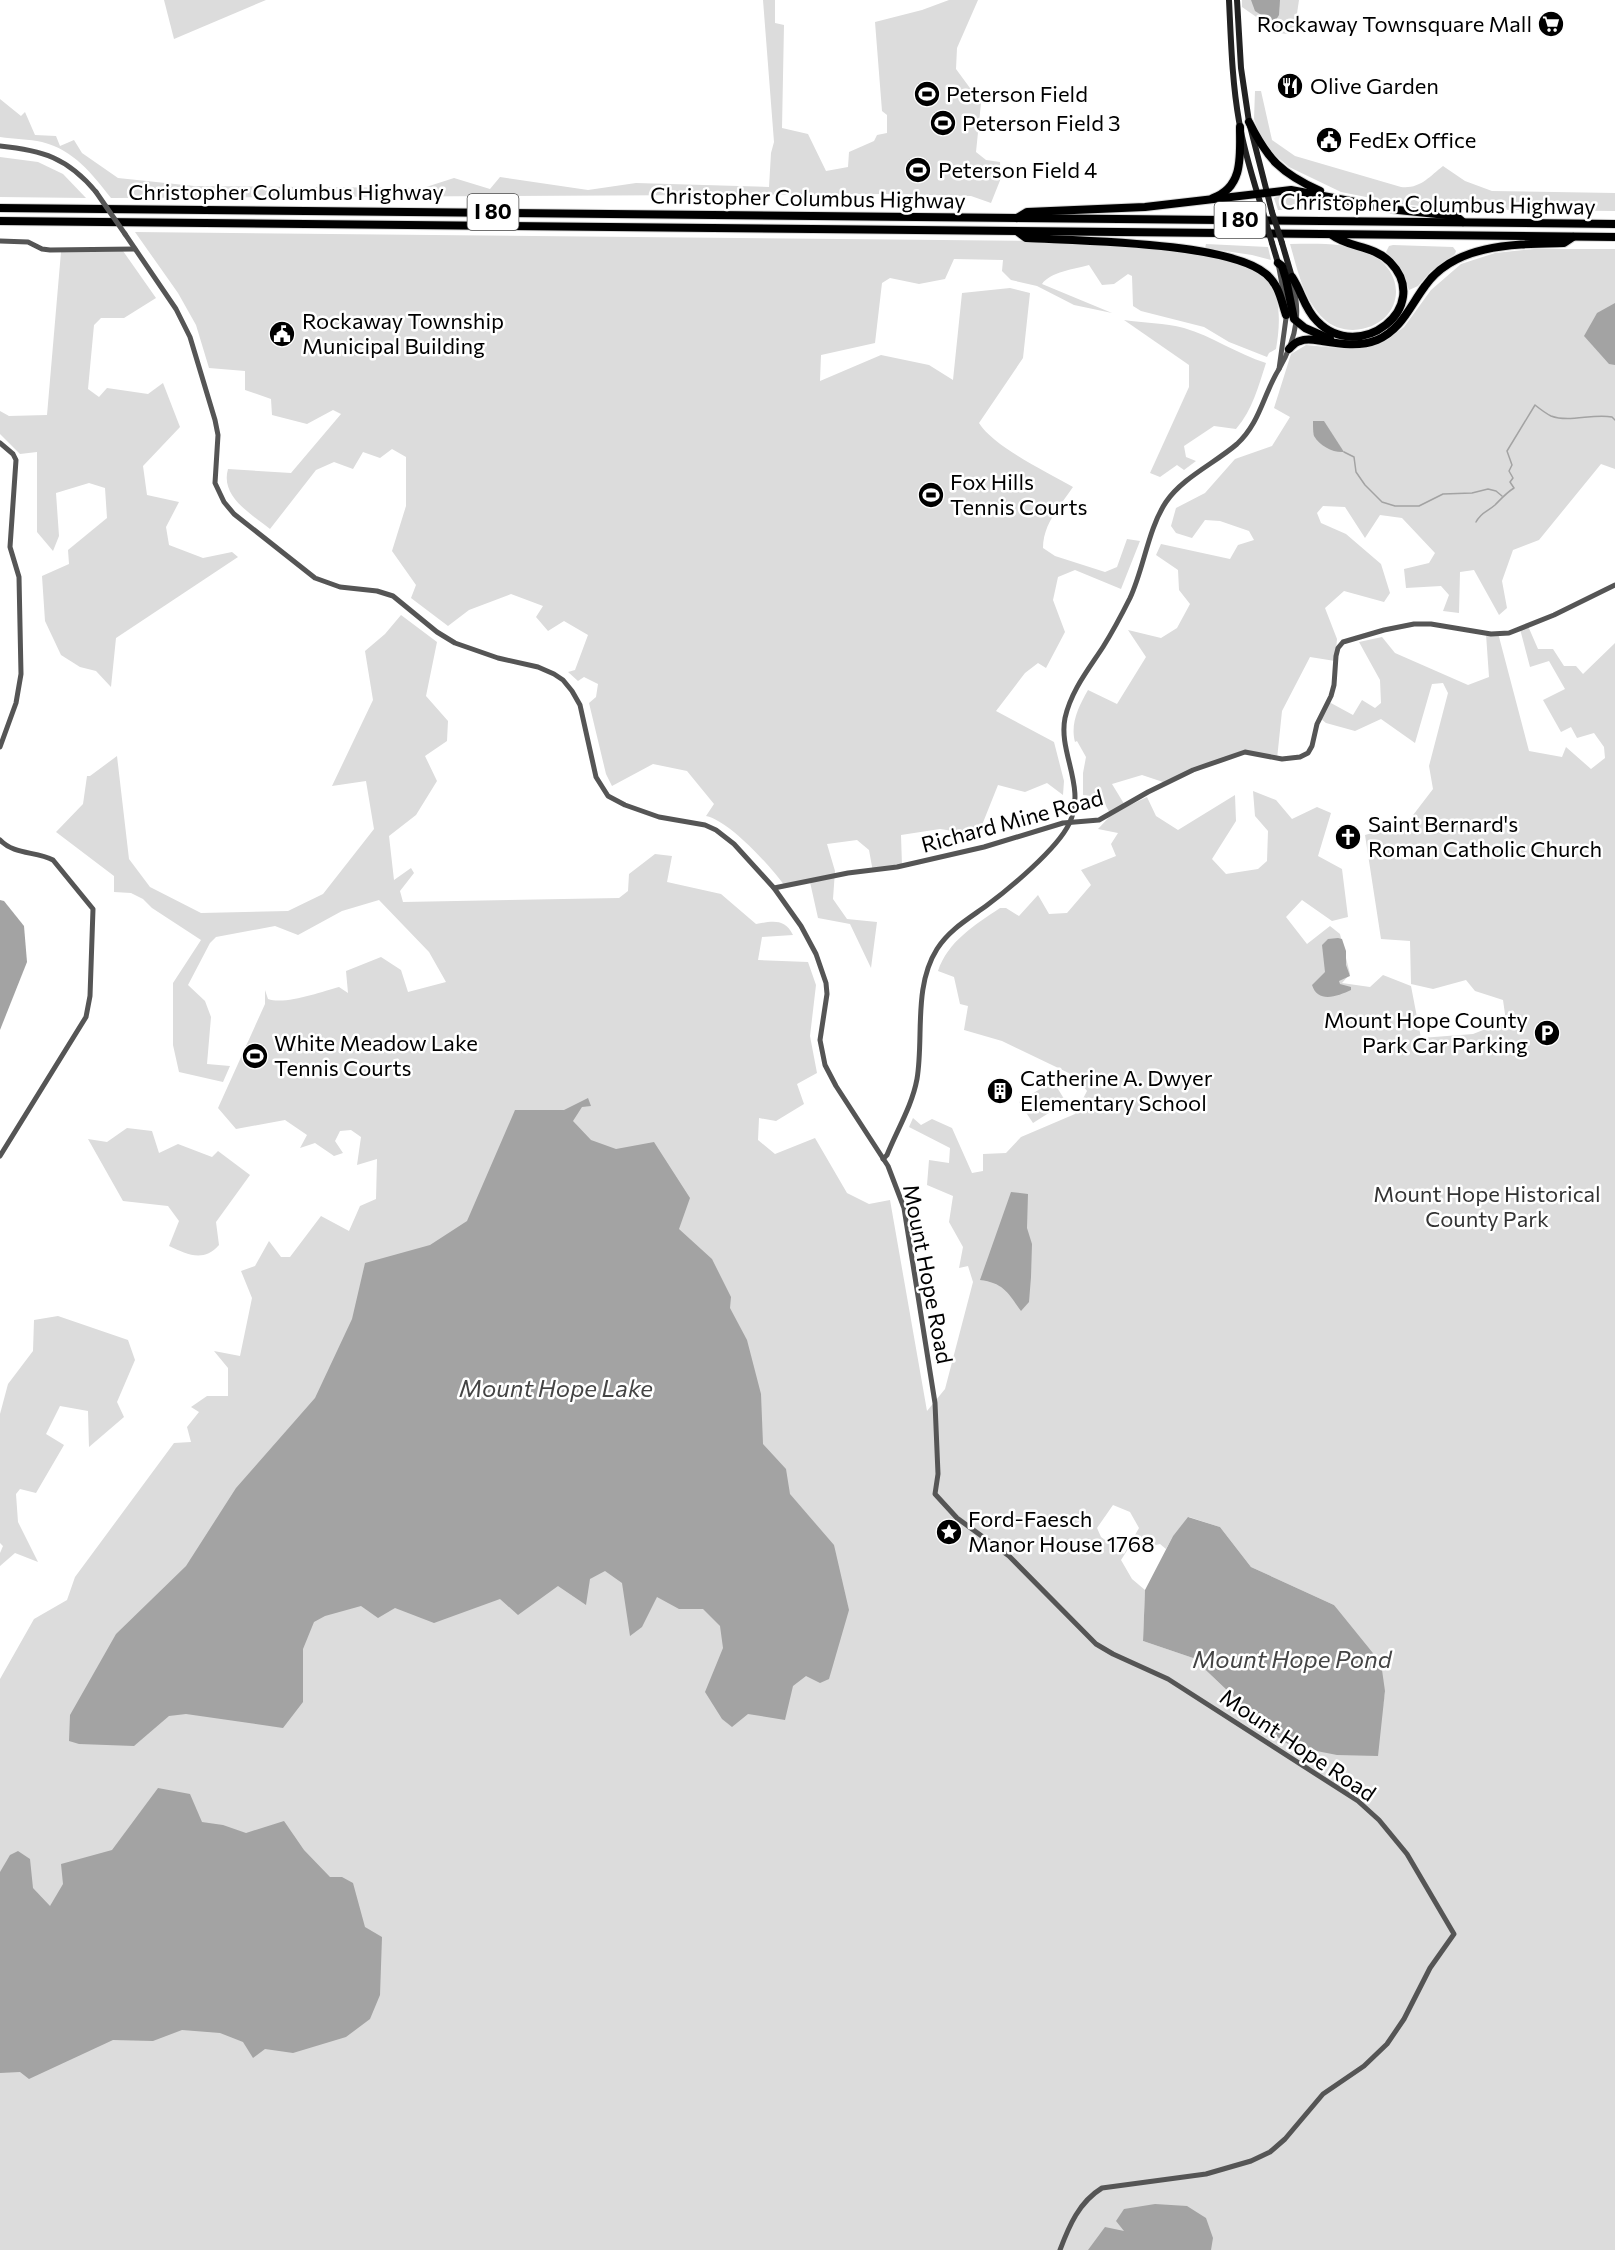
<svg xmlns="http://www.w3.org/2000/svg" width="1615" height="2250" viewBox="0 0 1615 2250" font-family="Commissioner,sans-serif">
	<style>
		.green { fill: #dcdcdc; fill-rule: evenodd }
		.water { fill: #a3a3a3 }
		.lines { fill: none; stroke-linecap: round; stroke-linejoin: round }
		.stream { stroke: #a3a3a3; stroke-width: 1.5 }
		.motorway-casing { stroke: #dbdbdb; stroke-width: 10 }
		.tertiary { stroke: #555; stroke-width: 5 }
		.secondary { stroke: #222; stroke-width: 6 }
		.motorway { stroke: #000; stroke-width: 8 }
		.tertiary-bridge { stroke: #555; stroke-width: 5 }
		.secondary-bridge { stroke: #222; stroke-width: 6 }
		.labels { text-anchor: middle; stroke-width: 5; stroke-linejoin: round; paint-order: stroke }
		.shield { fill: #fff; stroke: #4c4c4c; stroke-width: 1.5 }
		.shield-label { font-size: 21px; font-weight: bold; fill: #000 }
		.poi-label { font-size: 22px; fill: #000; stroke: #fff; text-anchor: start }
		.street-label { font-size: 22px; fill: #000; stroke: #fff }
		.park-label { font-size: 22px; fill: #333; stroke: #fff }
		.water-label { font-size: 24px; font-style: italic; fill: #444; stroke: #fff }
	</style>
	<rect width="100%" height="100%" fill="#fff"/>
	<g class="green">
		<path d="M164,0H266L174,39Z"/>
		<path d="M763,0H775V23L784,25L782,128L808,134L826,171L848,167L849,152L874,141L877,135L887,133V115L882,111L875,22L922,10L949,0H978L957,48L956,69L981,103L976,152L986,160L1000,162L1001,178L991,203L971,196L886,194L111,198C92,174 74,150 42,142C29,139 14,139 0,137V99L21,116L25,112L35,135L56,136L60,146L74,140L82,153L118,178L194,186L423,188L454,178L490,189L500,177L588,190L636,183L769,187L771,153L774,142Z"/>
		<path d="M1242,0H1299L1295,27L1288,34L1279,33L1242,7Z"/>
		<path d="M1255,91H1261L1272,140L1295,156L1401,187C1420,189 1429,177 1443,166L1465,181L1492,191L1615,193V211L1450,209L1401,204L1341,192L1289,167L1263,145L1254,119Z"/>
		<path d="M0,157L38,162L63,174L86,198L0,197Z"/>
		<path d="M1281,195L1300,196L1315,200L1305,202L1303,210H1278L1274,198Z"/>
		<path d="M135,232L1050,241C1097,244 1227,248 1262,275C1283,292 1280,326 1276,349L1269,353L1267,357L1229,342L1204,327L1141,311L1133,306L1132,276L1128,274L1114,284L1102,285L1089,265C1075,269 1050,272 1042,284L1112,313L1074,305L1037,286L1011,280L1002,271L1003,260L954,259L945,279L919,284L890,278L882,283L875,343L821,355L820,381L881,355L929,365L953,380L962,293L1010,288L1030,293L1023,358L979,423C994,447 1047,472 1073,487C1060,506 1043,524 1043,548L1055,556L1105,572L1117,567L1127,539L1140,541L1121,589L1075,570L1058,577L1053,600L1065,632L1046,668L1038,663L1025,673L996,711L1054,742L1064,781L1063,795L1047,783L1025,792L998,785L978,835L940,829L901,835L902,866L873,872L869,850L857,840L827,844L835,871L833,899L847,919L877,922L871,968L850,924L818,918L810,882L785,886C770,866 730,821 706,816L714,804L687,771L653,764L612,786L606,774L589,703L596,697L598,684L584,677L578,681L568,672L575,670L588,635L564,621L548,631L536,617L543,606L511,594L469,610L448,626L411,598L416,585L392,551L406,506V457L392,449L380,458L363,452L353,469L334,462L316,470L270,529C251,514 220,496 228,469L291,473L341,414L333,410L307,424L272,415L271,399L245,390V371L209,368L196,325L178,293Z"/>
		<path d="M1206,244L1268,247L1271,260L1252,255L1205,248Z"/>
		<path d="M1290,244C1316,244 1344,242 1368,253C1412,273 1402,328 1353,330C1342,330 1331,326 1324,319C1303,299 1298,271 1290,244Z"/>
		<path d="M1393,245L1453,247L1456,251L1455,254L1431,271L1418,286L1409,290L1401,268L1386,252L1389,246Z"/>
		<path d="M1534,249H1615V469L1601,464L1539,540L1513,550L1502,581L1507,608L1499,615L1474,570L1460,572L1459,613L1443,611L1449,595L1441,586L1406,588L1404,569L1429,563L1435,553L1402,518L1380,515L1365,538L1345,507L1323,506L1317,513L1321,523L1346,534L1381,564L1390,593L1384,602L1344,591L1325,608L1337,639L1335,661L1310,657L1282,711L1277,759L1242,753L1166,783L1142,775L1112,784L1126,807L1147,797L1156,816L1178,830L1235,795L1236,821L1212,859L1226,874L1258,869L1267,861L1268,831L1255,816L1253,791L1276,800L1292,819L1317,807L1331,813L1318,856L1342,869L1348,917L1332,921L1302,900L1286,917L1307,944L1330,926L1340,934L1350,974L1342,983L1370,987L1383,975L1411,986L1421,1038L1473,1034L1506,1021L1503,1000L1475,991L1466,980L1433,989L1411,984L1410,941L1381,939L1365,835L1407,823L1433,789L1429,766L1448,693L1443,683L1432,684L1415,743L1381,719L1355,731L1326,723L1320,718L1329,702L1353,715L1362,700L1375,708L1381,703L1380,680L1359,642L1382,637L1395,653L1468,685L1489,677L1486,634L1498,633L1529,751L1562,757L1566,747L1591,769L1605,758L1604,747L1594,733L1577,738L1571,727L1561,732L1543,700L1565,689L1549,661L1530,667L1520,629L1528,626L1538,649H1553L1564,666H1576L1583,674L1615,643V2250H0V1679L34,1619L67,1600L75,1577L174,1443L191,1442L187,1427L199,1412L191,1407L207,1396H228V1368L214,1351L240,1356L252,1298L241,1271L255,1266L269,1241L281,1257H290L321,1216L349,1231L360,1206L376,1199L377,1159L357,1165L361,1137L351,1130L340,1131L335,1141L343,1153L334,1156L315,1143L300,1148L307,1135L285,1120L236,1129L218,1108L265,1004V990L268,999C285,1005 321,992 339,987L348,993L346,971L381,957L401,970L408,992L446,982L429,952L379,900L342,911L298,935L275,926L216,937L210,943L188,985L205,1001L211,1017L207,1064L230,1066L223,1082L179,1072L173,1045V983L201,940L152,908L143,899L131,893L114,892V876L56,832L83,804L87,776H90L117,756L129,859L150,887L201,913L288,911L323,894L374,829L366,781L332,786L373,700L365,651L385,634L401,615L437,642L426,696L448,721L447,741L425,756L437,781L416,815L389,836L394,880L411,868L414,873L400,891L403,902L619,898L628,891L629,874L655,854L672,856L667,882L721,894L756,924C772,921 785,918 793,935L762,937L758,960L808,962L816,985L810,1036L817,1073L797,1084L804,1104L776,1121L759,1118L758,1140L775,1154L815,1138L847,1193L869,1204L890,1200L927,1411L945,1389L973,1282L968,1266L959,1268L963,1247L949,1222L953,1196L927,1185L929,1160L949,1163L950,1148L909,1127L913,1118L921,1125L932,1119L952,1128L972,1173L983,1171V1154L1006,1153L1021,1137L1075,1114L1087,1091L1077,1077L1002,1041L964,1030L968,1006L960,1004L954,977L938,971C948,941 975,925 1000,908H1006L1019,916L1038,895L1049,914L1067,913L1091,885L1081,870L1116,856L1111,844L1118,833L1098,829L1111,815L1101,797L1083,795V773L1086,757L1077,741L1075,742C1070,723 1079,706 1088,690L1117,704L1146,657L1128,630L1161,638L1177,628L1190,604L1179,590L1178,570L1156,555L1161,544L1230,559L1238,545L1254,540L1249,531L1220,521L1205,520L1192,538L1176,533L1171,526L1176,508L1205,493L1235,459L1272,446L1290,417L1274,408L1291,354L1306,345L1347,349L1373,346L1384,342L1404,327L1431,290L1461,264L1495,253ZM1113,1505L1130,1512L1139,1528L1124,1554L1101,1537L1097,1528ZM1189,1517L1220,1527L1251,1567L1334,1605L1385,1691L1383,1705L1291,1746L1274,1735L1193,1658L1143,1641L1145,1590L1132,1579L1121,1560L1128,1549H1140L1160,1544L1166,1549L1173,1536Z"/>
		<path d="M123,251L156,298L124,318H101L94,325L88,389L99,397L107,388L148,394L163,383L180,427L143,466L147,495L179,502L166,527L169,545L203,558L232,552L238,557L116,638L111,687L96,671L80,667L61,655L45,621L42,576L69,564L68,550L107,518L105,488L89,483L56,493L59,536L53,551L37,532V452L20,454L0,434V411L9,416L47,415L61,252Z"/>
		<path d="M1124,320C1143,323 1165,323 1184,328C1212,336 1237,354 1266,363C1258,387 1253,409 1236,429L1214,426L1184,446L1186,457L1196,461L1184,470L1177,465L1160,477L1150,473L1189,387V365Z"/>
		<path d="M1053,1081L1066,1102L1033,1123L1019,1102Z"/>
		<path d="M127,1128L152,1131L159,1153L178,1144L212,1157L218,1151L250,1175L216,1222L219,1245C203,1263 187,1254 169,1246L179,1221L168,1206L123,1201L88,1139L107,1142Z"/>
		<path d="M58,1316L128,1340L135,1360L117,1402L124,1417L89,1447L88,1411L60,1406L46,1434L64,1445L36,1493L20,1489L16,1494L18,1522L38,1562L15,1553L0,1566V1553L3,1546L0,1543V1414L8,1384L33,1351L34,1320Z"/>
	</g>
	<g class="water">
		<path d="M1251,0H1280L1279,15L1274,23L1255,11Z"/>
		<path d="M1615,303V365L1609,364L1584,336L1597,313Z"/>
		<path d="M1313,421H1324L1344,452C1333,453 1320,446 1314,436C1313,433 1313,426 1313,421Z"/>
		<path d="M0,900L4,901L24,926L27,962L0,1030Z"/>
		<path d="M1338,938L1342,939L1346,951V965L1350,976L1339,981L1340,984L1351,987V990C1338,996 1318,1004 1312,985L1325,972L1322,945L1328,939Z"/>
		<path d="M588,1098L591,1106L582,1107L573,1121L591,1140L616,1149L654,1142L690,1198L679,1229L712,1259L731,1297L730,1308L747,1340L761,1394L763,1444L786,1469L790,1494L834,1545L849,1610L829,1679L820,1683L806,1676L793,1686L785,1720L748,1714L732,1727L722,1719L705,1692L723,1648L720,1626L703,1609H679L657,1597L642,1627L630,1636L622,1583L605,1571L590,1579L586,1605L558,1586L518,1615L500,1599L434,1623L395,1608L378,1618L361,1606L325,1616L314,1622L303,1649V1702L283,1728L186,1714L169,1716L134,1746L79,1744L69,1741L70,1715L116,1634L186,1566L236,1488L315,1398L352,1319L365,1263L430,1245L467,1221L515,1110H564Z"/>
		<path d="M1011,1192L1028,1194L1027,1228L1032,1244L1031,1277L1029,1302L1021,1311C1008,1293 1004,1283 980,1280Z"/>
		<path d="M1188,1517L1220,1527L1251,1567L1334,1605L1381,1663L1385,1691L1378,1756L1337,1755L1291,1746L1274,1735L1193,1658L1143,1641L1145,1590L1173,1536Z"/>
		<path d="M158,1788L190,1794L202,1822L223,1825L246,1833L284,1821L304,1850L330,1877H342L353,1883L365,1927L382,1937L380,1995L370,2019L346,2037L293,2053L265,2049L253,2058L243,2042L220,2033L182,2030L153,2041L113,2040L29,2079L20,2072L0,2073V1872L10,1855L18,1851L30,1859L33,1888L50,1906L63,1884L61,1864L112,1850Z"/>
		<path d="M1155,2204L1187,2206L1206,2218L1213,2238L1211,2250H1088L1105,2227L1124,2231L1116,2221L1124,2209Z"/>
	</g>
	<g class="lines">
		<g class="stream">
			<path d="M1344,452L1354,457L1356,472L1365,485L1382,502L1395,506H1419L1443,494L1472,493L1488,489L1496,491L1502,496"/>
			<path d="M1476,522C1481,512 1487,512 1495,505C1501,499 1506,493 1514,488L1510,482L1513,478L1509,471L1512,465L1507,451L1535,405C1540,409 1545,413 1551,416C1570,423 1593,413 1612,417L1615,420"/>
		</g>
		<g class="motorway-casing">
			<g id="motorway">
				<path d="M1249,122C1268,160 1281,173 1320,191"/>
				<path d="M1213,198C1244,187 1240,155 1240,127"/>
				<path d="M0,208L1615,224"/>
				<path d="M1017,218L1027,212L1145,207L1291,190L1398,210L1456,216L1463,222"/>
				<path d="M0,221L1615,237"/>
				<path d="M1018,232L1026,238C1080,241 1228,242 1266,274C1279,285 1281,300 1286,315"/>
				<path d="M1278,263L1282,266L1286,279L1294,319L1305,328L1330,339"/>
				<path d="M1292,277C1302,292 1304,308 1317,321C1359,365 1434,307 1390,262C1373,245 1349,248 1332,235"/>
				<path d="M1289,349C1292,346 1295,342 1300,341C1307,338 1315,340 1322,341C1340,344 1360,347 1377,340C1401,330 1410,306 1425,286C1455,243 1517,244 1564,243L1573,237"/>
			</g>
		</g>
		<g class="tertiary">
			<path d="M0,146C42,150 68,158 96,192"/>
			<path d="M125,234L176,309L190,337L215,420L218,435L215,483L224,502L234,514L315,578L340,587L377,591L393,596L437,632L455,643L498,658L538,667L554,674L563,680L572,691L580,705L596,777L608,796L625,805L659,817L705,825L716,830L734,844L774,888L801,926L816,954L826,983L827,994L820,1040L825,1065L836,1086L888,1166L904,1208L935,1403L938,1474L935,1494L957,1518L1009,1556L1096,1644L1113,1654L1168,1679L1358,1801L1379,1820L1407,1854L1454,1934L1430,1968L1404,2019L1387,2044L1364,2066L1323,2094L1285,2139L1270,2152L1251,2161L1206,2174L1102,2188C1079,2202 1069,2226 1060,2250"/>
			<path d="M0,241L28,242L42,249L50,250L135,249"/>
			<path d="M1278,263L1287,311L1279,369"/>
			<path d="M0,443L13,454L16,460L10,547L19,577L21,674L16,703L0,747"/>
			<path d="M0,840C14,855 36,851 53,860L93,909L90,996L86,1017L0,1156"/>
			<path d="M774,888L848,873L897,867L984,847L1063,823L1099,820L1148,792L1193,770L1245,752L1282,759L1300,757L1308,753L1312,746L1317,724L1331,696L1334,685L1336,656L1338,648L1343,642L1384,630L1414,624H1431L1491,634L1509,633L1554,615L1615,585"/>
			<path d="M883,1159L887,1155C897,1130 912,1106 917,1079C924,1038 913,987 937,949C949,930 968,919 986,906C1009,889 1057,849 1069,824C1087,787 1058,753 1065,718C1071,691 1088,670 1103,647C1113,631 1122,614 1130,598C1144,568 1148,529 1166,502C1182,478 1215,463 1237,444C1260,423 1263,395 1279,369C1287,355 1294,339 1296,322C1298,308 1296,295 1292,282"/>
		</g>
		<g class="secondary">
			<path d="M1229,0C1231,41 1232,81 1239,121C1244,152 1254,182 1263,212"/>
			<path d="M1237,0L1241,68L1249,122L1272,212"/>
			<path d="M1272,243L1278,263"/>
			<path d="M1282,243L1292,277"/>
		</g>
		<use href="#motorway" class="motorway"/>
		<path class="tertiary-bridge" d="M96,192L125,234"/>
		<g class="secondary-bridge">
			<path d="M1263,212L1272,243"/>
			<path d="M1272,212L1282,243"/>
		</g>
	</g>
	<defs>
		<g id="supermarket-disc" transform="scale(1.35)"><circle r="9.5" fill="#000" stroke="#fff"/><path d="M-6-5.5h2.5l.6 2H6L4.5 2H-2.5L-4.4-4H-6ZM-1.5 3.2a1.3 1.3 0 1 0 .1 0ZM3 3.2a1.3 1.3 0 1 0 .1 0Z" fill="#fff"/></g>
		<g id="restaurant-disc" transform="scale(1.35)"><circle r="9.5" fill="#000" stroke="#fff"/><path d="M-5-6h1v4h1v-4h1v4h1v-4h1v5L-1.5 .5V6h-2V.5L-5-1ZM5-6V6H3V1.5H1.5Q1.5-4 5-6Z" fill="#fff"/></g>
		<g id="stadium-disc" transform="scale(1.35)"><circle r="9.5" fill="#000" stroke="#fff"/><path d="M0-5a6.5 5 0 1 0 0 10a6.5 5 0 1 0 0-10ZM-3.5-1.8h7v3.6h-7Z" fill="#fff"/></g>
		<g id="civic-disc" transform="scale(1.35)"><circle r="9.5" fill="#000" stroke="#fff"/><path d="M-.6-6.5H3V-4.5H.6V-3L4-1V1h2V6H-6V1h2V-1L-.6-3ZM-1.2 2.5V6h2.4V2.5Z" fill="#fff"/></g>
		<g id="church-disc" transform="scale(1.35)"><circle r="9.5" fill="#000" stroke="#fff"/><path d="M-1.2-6h2.4v3.5h3.3v2.4h-3.3V6h-2.4V-.1h-3.3v-2.4h3.3Z" fill="#fff"/></g>
		<g id="parking-disc" transform="scale(1.35)"><circle r="9.5" fill="#000" stroke="#fff"/><path d="M-3.5-5.5H1a3.5 3.5 0 0 1 0 7H-1V5.5H-3.5ZM-1-3.4V-.6H.8a1.4 1.4 0 0 0 0-2.8Z" fill="#fff"/></g>
		<g id="building-disc" transform="scale(1.35)"><circle r="9.5" fill="#000" stroke="#fff"/><path d="M-4-6H4V6H1V3H-1V6H-4ZM-2.5-4.3h1.7v1.8h-1.7ZM.8-4.3h1.7v1.8H.8ZM-2.5-1h1.7V.8h-1.7ZM.8-1h1.7V.8H.8Z" fill="#fff"/></g>
		<g id="sight-disc" transform="scale(1.35)"><circle r="9.5" fill="#000" stroke="#fff"/><path d="M0-6L1.8-2.2L6-1.7L2.9 1.2L3.7 5.4L0 3.3L-3.7 5.4L-2.9 1.2L-6-1.7L-1.8-2.2Z" fill="#fff"/></g>
	</defs>
	<g fill-rule="evenodd">
		<use href="#supermarket-disc" x="1551" y="24"/>
		<use href="#restaurant-disc" x="1290" y="86"/>
		<use href="#stadium-disc" x="927" y="94"/>
		<use href="#stadium-disc" x="943" y="123"/>
		<use href="#civic-disc" x="1329" y="140"/>
		<use href="#stadium-disc" x="918" y="170"/>
		<use href="#civic-disc" x="282" y="334"/>
		<use href="#stadium-disc" x="931" y="495"/>
		<use href="#church-disc" x="1348" y="837"/>
		<use href="#parking-disc" x="1547" y="1033"/>
		<use href="#stadium-disc" x="255" y="1056"/>
		<use href="#building-disc" x="1000" y="1091"/>
		<use href="#sight-disc" x="949" y="1532"/>
	</g>
	<g class="labels">
		<g class="shield">
			<rect x="467.5" y="194" width="51" height="36" rx="4.5"/>
			<rect x="1214.5" y="202" width="51" height="36" rx="4.5"/>
		</g>
		<g class="shield-label">
			<text x="493" y="219">I 80</text>
			<text x="1240" y="227">I 80</text>
		</g>
		<g class="poi-label">
			<text x="1532" y="32" text-anchor="end">Rockaway Townsquare Mall</text>
			<text x="1310" y="94">Olive Garden</text>
			<text x="946" y="102">Peterson Field</text>
			<text x="962" y="131">Peterson Field 3</text>
			<text x="1348" y="148">FedEx Office</text>
			<text x="938" y="178">Peterson Field 4</text>
			<text x="302" y="329">Rockaway Township<tspan x="302" dy="25">Municipal Building</tspan></text>
			<text x="950" y="490">Fox Hills<tspan x="950" dy="25">Tennis Courts</tspan></text>
			<text x="1368" y="832">Saint Bernard's<tspan x="1368" dy="25">Roman Catholic Church</tspan></text>
			<text x="1528" y="1028" text-anchor="end">Mount Hope County<tspan x="1528" dy="25">Park Car Parking</tspan></text>
			<text x="274" y="1051">White Meadow Lake<tspan x="274" dy="25">Tennis Courts</tspan></text>
			<text x="1020" y="1086">Catherine A. Dwyer<tspan x="1020" dy="25">Elementary School</tspan></text>
			<text x="968" y="1527">Ford-Faesch<tspan x="968" dy="25">Manor House 1768</tspan></text>
		</g>
		<g class="street-label">
			<text x="286" y="200">Christopher Columbus Highway</text>
			<text transform="translate(808 198) rotate(1)" y="8">Christopher Columbus Highway</text>
			<text transform="translate(1438 204) rotate(1)" y="8">Christopher Columbus Highway</text>
			<text transform="translate(1012 821) rotate(-15)" y="8">Richard Mine Road</text>
			<text transform="translate(928 1274) rotate(79)" y="8">Mount Hope Road</text>
			<text transform="translate(1298 1745) rotate(34)" y="8">Mount Hope Road</text>
		</g>
		<g class="park-label">
			<text x="1487" y="1202">Mount Hope Historical<tspan x="1487" dy="25">County Park</tspan></text>
		</g>
		<g class="water-label">
			<text x="556" y="1397">Mount Hope Lake</text>
			<text x="1292" y="1668">Mount Hope Pond</text>
		</g>
	</g>
</svg>
